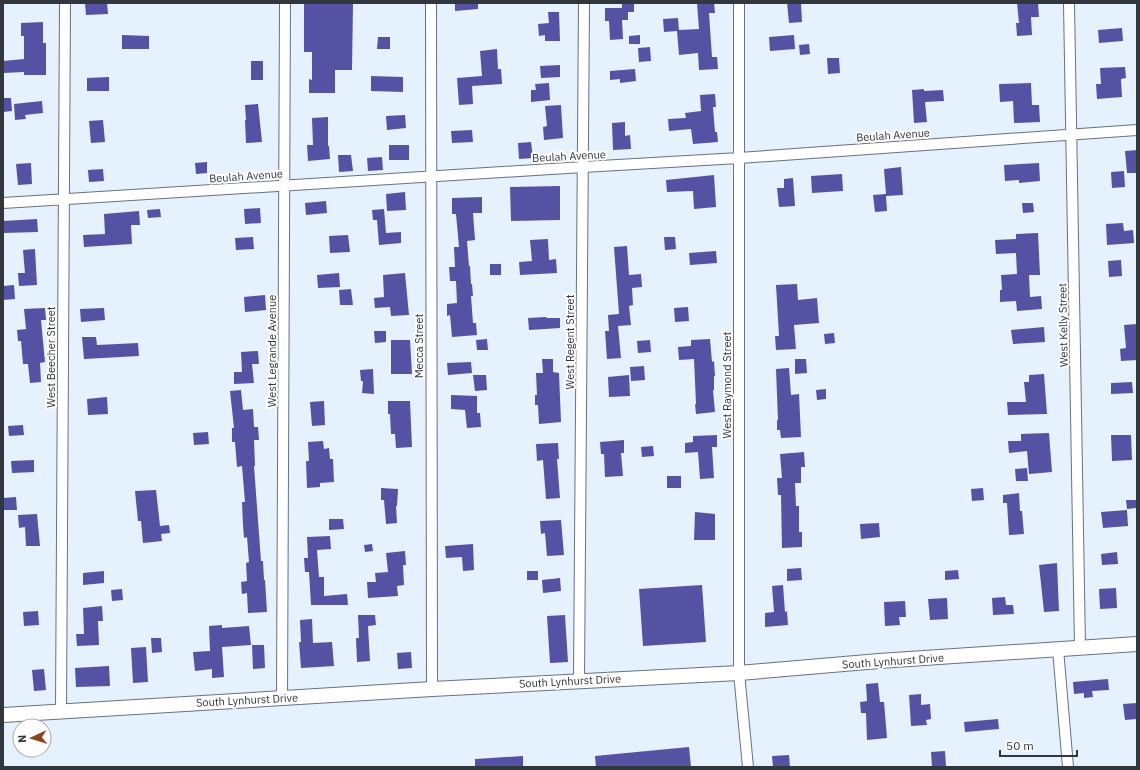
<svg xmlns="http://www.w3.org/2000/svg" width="1140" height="770" font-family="'IBM Plex Sans',sans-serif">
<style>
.building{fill:#5552a4}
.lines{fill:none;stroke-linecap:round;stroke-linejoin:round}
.minor-casing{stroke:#667280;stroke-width:12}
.secondary-casing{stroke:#667280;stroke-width:16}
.minor{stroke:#fff;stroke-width:10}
.secondary{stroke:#fff;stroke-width:14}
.labels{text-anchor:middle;stroke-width:4;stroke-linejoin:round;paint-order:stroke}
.street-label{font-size:11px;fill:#31373d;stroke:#fdfdfd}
</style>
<rect width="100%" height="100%" fill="#e6f1fe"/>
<path class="building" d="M85,3H107L108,14L86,15Z
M304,3H353L352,70H335V93H309V79L312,80V52H304Z
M455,3H478V9L455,11Z
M622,3H634V12H628V20H622L623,39L610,40L609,21H605V8H622Z
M697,3H714L715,13H709L712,57H717L718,69L699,70L698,53L679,55L677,31L664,32L663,19L678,18L679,30L699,29Z
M787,3H801L802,22L789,23Z
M1017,3H1038L1039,17H1031L1032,35L1017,36L1016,23H1019Z
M548,12H559L560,41H545V35L539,36L538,24L549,23Z
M43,22V43H46V75H24V72L3,73V61L24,59V36H21V23Z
M1122,28L1123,41L1099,43L1098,30Z
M122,35L149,36V49H122Z
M640,35V44H629V36Z
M794,35L795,49L770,51L769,37Z
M378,37H390V49H377Z
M809,44L810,54L800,55L799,45Z
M650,47L651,61L639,62L638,48Z
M497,49L498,69H501L502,84L472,86L473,104L459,105L457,78L482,76L480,51Z
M827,58H839L840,73L828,74Z
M251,61H263V80H251Z
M560,65V77L541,78L540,66Z
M1125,67L1126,78L1121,79L1122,97L1097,99L1096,84H1101L1100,68Z
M635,69L636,81L620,83V79L610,80V71Z
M371,76L403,77V92L371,91Z
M109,77V91H87V78Z
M549,83L550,100L531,102V90H536L535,84Z
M1031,83L1032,105H1039L1040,122L1014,123L1013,101L1000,102L999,84Z
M924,89V91L943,90L944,101L925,102L927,122L914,123L912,90Z
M715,94L716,107H713L715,132H717L718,142L693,144L691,129L669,131L668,119L686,118L685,113L701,111L700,95Z
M3,98H11L12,111L3,112Z
M42,101L43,113L25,115L26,119L15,120L14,104Z
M258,104L262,142L246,143L245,120H246L245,105Z
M561,105L563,138L544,140L543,127L547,126L545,106Z
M405,115L406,128L387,130L386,116Z
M328,117V146H329L330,159L308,161L307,145H313L312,118Z
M103,120L105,142L91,143L89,121Z
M625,122V136L630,135L631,149L613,150L612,123Z
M472,130L473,142L452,143L451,131Z
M531,142L533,158L519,159L518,143Z
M389,145H409V160H389Z
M1137,150V173H1127L1125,151Z
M338,155H351L353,171L339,172Z
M382,157L383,170L368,171L367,158Z
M207,162V173L196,174L195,163Z
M31,163L32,184L18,185L16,164Z
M1039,163L1040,181L1019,183V180L1005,181L1004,165Z
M901,167L903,195L886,196L887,211L875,212L873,195L886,194L884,169Z
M103,169L104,181L89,182L88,170Z
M1124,171L1125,187L1112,188L1111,172Z
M842,174L843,191L812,193L811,176Z
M714,175L716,207L694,209L693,191L667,192L666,180Z
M793,178L795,206L779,207L777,188H784V179Z
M560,186V220L511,221L510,187Z
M405,192L406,210L387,211L386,194Z
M482,197V213H473L475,240L467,241L469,266H470L471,284H472L473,296H471L473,323H476L477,335L452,337L450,315L447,316V304L457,303L456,281H450L449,267H455L454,247H459L456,214H452V198Z
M326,201L327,213L306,215L305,203Z
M1022,203H1033L1034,212L1023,213Z
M260,208L261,223L245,224L244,209Z
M160,209L161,217L148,218L147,210Z
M384,209L386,233L401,232V243L379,245L377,220H373L372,210Z
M139,211L140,225H131L132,244L84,247L83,235L105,234L104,214Z
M37,219L38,232L3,233V221Z
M1123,223L1124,231L1133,230L1134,243L1107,245L1106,224Z
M1038,233L1040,275H1029L1030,297L1041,296L1042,309L1017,311L1016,301L1000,302V290H1002L1001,275L1017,274L1016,253L996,254L995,240L1016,239V234Z
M348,235L350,252L330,253L329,236Z
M253,237L254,249L236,250L235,238Z
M664,237H675L676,249L665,250Z
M548,239L549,260L556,259L557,273L520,275L519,262L532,261L530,240Z
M627,246L629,275L641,274L642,287L632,288L633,305L629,306L631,325L618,326L621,358L607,359L605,331H609L608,315L619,314L614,247Z
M35,249L37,285L19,286L18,273H25L23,250Z
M716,251L717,263L690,265L689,253Z
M1121,260L1122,276L1109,277L1108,261Z
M490,264H501V275H490Z
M339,273L340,287L318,288L317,275Z
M405,273L409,315L391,316L390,307L375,308L374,298L384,297L383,275Z
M797,284L798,300L817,298L819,323L794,325L796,349L776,350L775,336H779L776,285Z
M14,285L15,299L3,300V286Z
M351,289L353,305H340L339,290Z
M265,295L266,310L245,312L244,297Z
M688,307L689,321L675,322L674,308Z
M45,308L46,320H41L45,362L40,363L41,382L30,383L28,364H23L21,341H18L17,330L26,329L24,309Z
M104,308L105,320L81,322L80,309Z
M546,317L547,318H560V328L529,330L528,318Z
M1137,324V360L1121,361L1120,349L1126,348L1124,325Z
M1044,327L1045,342L1013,344L1011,330Z
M374,331H386V342L375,343Z
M834,333L835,343L825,344L824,334Z
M82,337H96L97,345L138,343L139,356L84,359Z
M487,339L488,350H477L476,340Z
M710,339L712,362L714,361L715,376H714V390H713L715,412L696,414L695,404H696L694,359L679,360L678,347L691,346V340Z
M391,340H410L412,374H391Z
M650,340L651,352L638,353L637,341Z
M258,351L259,364H252L254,383L234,384V372H242L241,352Z
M542,359H553V372L559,373L561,422L539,424L538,405H535V395H537L536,373H543Z
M795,359H806L807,373L795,374Z
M471,362L472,373L448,375L447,363Z
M644,366L645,380L631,381L630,367Z
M789,368L791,395L799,394L801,437L781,438L780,430H777V420H778L776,369Z
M373,369L374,394L362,393L363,381H361L360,370Z
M1044,374L1047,414L1008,415L1007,402H1026L1024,382H1029V375Z
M473,375H486L487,390L475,391Z
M629,375L630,396L609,397L608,377Z
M1132,382L1133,393L1111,394V383Z
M826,389V399L817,400L816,390Z
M241,390L243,410L253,409L254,427H258L259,440H254L255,466H254L261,561H263L264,580H265L267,612L248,613L247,593L242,594L241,582L247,581L246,563L249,562L247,537L244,538L243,525L242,502H245L242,466L237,467L235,442H232V428H234L230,391Z
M451,395L477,396V413H480L481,427L467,428L465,410L451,409Z
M107,397L108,414L88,415L87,399Z
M324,401L325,425L312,426L310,402Z
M388,401H410L412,447L396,448L395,434H391L390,414H388Z
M23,425L24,435L9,436L8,426Z
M208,432L209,444L194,445L193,433Z
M1049,433L1052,472L1029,474L1027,451L1009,453L1008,441H1021V434Z
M717,435V447H712L714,478L700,479L698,452L685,453V443L693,442V436Z
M1111,435H1131L1132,460L1112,461Z
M624,440V453H621L623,476L605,477L604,454H601L600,442Z
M323,441L324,449L329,448L330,459H333L334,482L320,483V487L307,488L306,461H309L308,442Z
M558,443L559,459H557L560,498L546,499L543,460L537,461L536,444Z
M653,446L654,456L642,457L641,447Z
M804,452L805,467H801V483H795L796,506H799V532H802V547L782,548L781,495H778L777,478H782L780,454Z
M34,460V472L12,473L11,461Z
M1027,468L1028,481H1016L1015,469Z
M667,476H681V488H667Z
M381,488L398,489L397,506H396L397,523L386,524L384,500H381Z
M983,488L984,500L972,501L971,489Z
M156,490L160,526L169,525L170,533L161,534L162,541L143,543L141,521H138L135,491Z
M1019,493L1020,511H1022L1024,534L1009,535L1007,503H1003V495Z
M16,497L17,510H3V498Z
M1126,500H1136V508L1127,509Z
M1127,510L1128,526L1103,528L1101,512Z
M695,512L715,514V540H694Z
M37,514L40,546H26L25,527L19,528L18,515Z
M329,519H343L344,529L329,530Z
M561,520L564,555L547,556L545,533L541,534L540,521Z
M879,523L880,537L861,539L860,524Z
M330,536L331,549L317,550L319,577H324V596L347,594L348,605H311L309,572H305L304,558H308L307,537Z
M372,544L373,551L365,552L364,545Z
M473,544L474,570L463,571L462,557L446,558L445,546Z
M405,551L406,565H403L404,585L397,586L398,596L368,598L367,582H376L375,573L388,572L386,553Z
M1117,552L1118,564L1102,565L1101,554Z
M1057,563L1059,611L1044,612L1039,565Z
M801,568L802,580L787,581V569Z
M958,570L959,579L945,580V571Z
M104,571V583L83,585V573Z
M527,571H538V580H527Z
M560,578L561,591L543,593L542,580Z
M702,585L706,642L643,646L639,589Z
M783,585L785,612L787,611L788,625L765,627V613L774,612L772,586Z
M1116,588L1117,608L1100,609L1099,589Z
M122,589L123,600L112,601L111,590Z
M1005,597L1006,605H1013L1014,614L993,615L992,598Z
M947,598L948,619L930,620L928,599Z
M905,601L906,617H899L900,625L885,626L884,602Z
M102,606L103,621H98L99,645L77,646L76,634H84L83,608Z
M38,611L39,625L24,626L23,612Z
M358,615H375L376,625L368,626L370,661L357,662L356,638H359Z
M565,615L568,662L550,663L547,616Z
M312,619L313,643L332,642L334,666L301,668L299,642H301L300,620Z
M222,625V628L249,626L251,645L222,647L224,677L212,678V669L195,671L193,652L210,651L209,626Z
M151,638H161L162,652L152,653Z
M252,645H264L265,668L253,669Z
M146,647L148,682L133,683L131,648Z
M411,652L412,668L398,669L397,653Z
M109,666L110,686L76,687L75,668Z
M44,669L46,690L34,691L32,670Z
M1108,679L1109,690L1092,691L1093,697L1084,698V693L1074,694L1073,682Z
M878,683L880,702H884L887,738L867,740L866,713H861L860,702L867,701L866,684Z
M921,694V705L930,704L931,719L926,720L927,725L911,726L909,695Z
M1137,703V719L1125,720L1123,704Z
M998,719L999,729L965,732L964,722Z
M689,747L691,767H596L595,756Z
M945,751L946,767H932L931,752Z
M789,755L790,767H773L772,756Z
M523,756V767H475V759Z"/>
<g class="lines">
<g class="minor-casing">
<path id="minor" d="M431,3L432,689
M739,3V673L748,767
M1069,3L1080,647
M3,203L583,167L739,158L1137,130
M1058,649L1068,767
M579,680L584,3
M282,699L285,3
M61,711L65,3"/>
</g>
<g class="secondary-casing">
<path id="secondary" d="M3,715L432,689L739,673L879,661L1137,644"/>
</g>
<use href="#minor" class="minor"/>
<use href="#secondary" class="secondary"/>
</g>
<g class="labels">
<g class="street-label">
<text transform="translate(893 135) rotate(-4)" y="4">Beulah Avenue</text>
<text transform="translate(569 156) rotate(-3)" y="4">Beulah Avenue</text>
<text transform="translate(246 176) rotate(-4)" y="4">Beulah Avenue</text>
<text transform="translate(1063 325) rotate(-91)" y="4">West Kelly Street</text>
<text transform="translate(570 342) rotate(-90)" y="4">West Regent Street</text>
<text transform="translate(419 346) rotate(-90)" y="4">Mecca Street</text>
<text transform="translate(272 351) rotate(-90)" y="4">West Legrande Avenue</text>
<text transform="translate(51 357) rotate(-90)" y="4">West Beecher Street</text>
<text transform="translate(727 385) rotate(-90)" y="4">West Raymond Street</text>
<text transform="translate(893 661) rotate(-4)" y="4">South Lynhurst Drive</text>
<text transform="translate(570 681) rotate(-3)" y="4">South Lynhurst Drive</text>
<text transform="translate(247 700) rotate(-3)" y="4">South Lynhurst Drive</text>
</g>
</g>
<rect width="1140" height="770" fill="none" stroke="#31373d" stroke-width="8"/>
<g transform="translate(32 738) rotate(266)"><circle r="19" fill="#fdfdfd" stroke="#abaeb0"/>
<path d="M0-3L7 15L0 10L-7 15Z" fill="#8b471c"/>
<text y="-6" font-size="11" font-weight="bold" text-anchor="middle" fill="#31373d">N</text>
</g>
<path d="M1000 750v6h77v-6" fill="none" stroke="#31373d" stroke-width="2"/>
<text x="1006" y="750" font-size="12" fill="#31373d" stroke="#fdfdfd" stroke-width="3" paint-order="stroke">50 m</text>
</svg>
